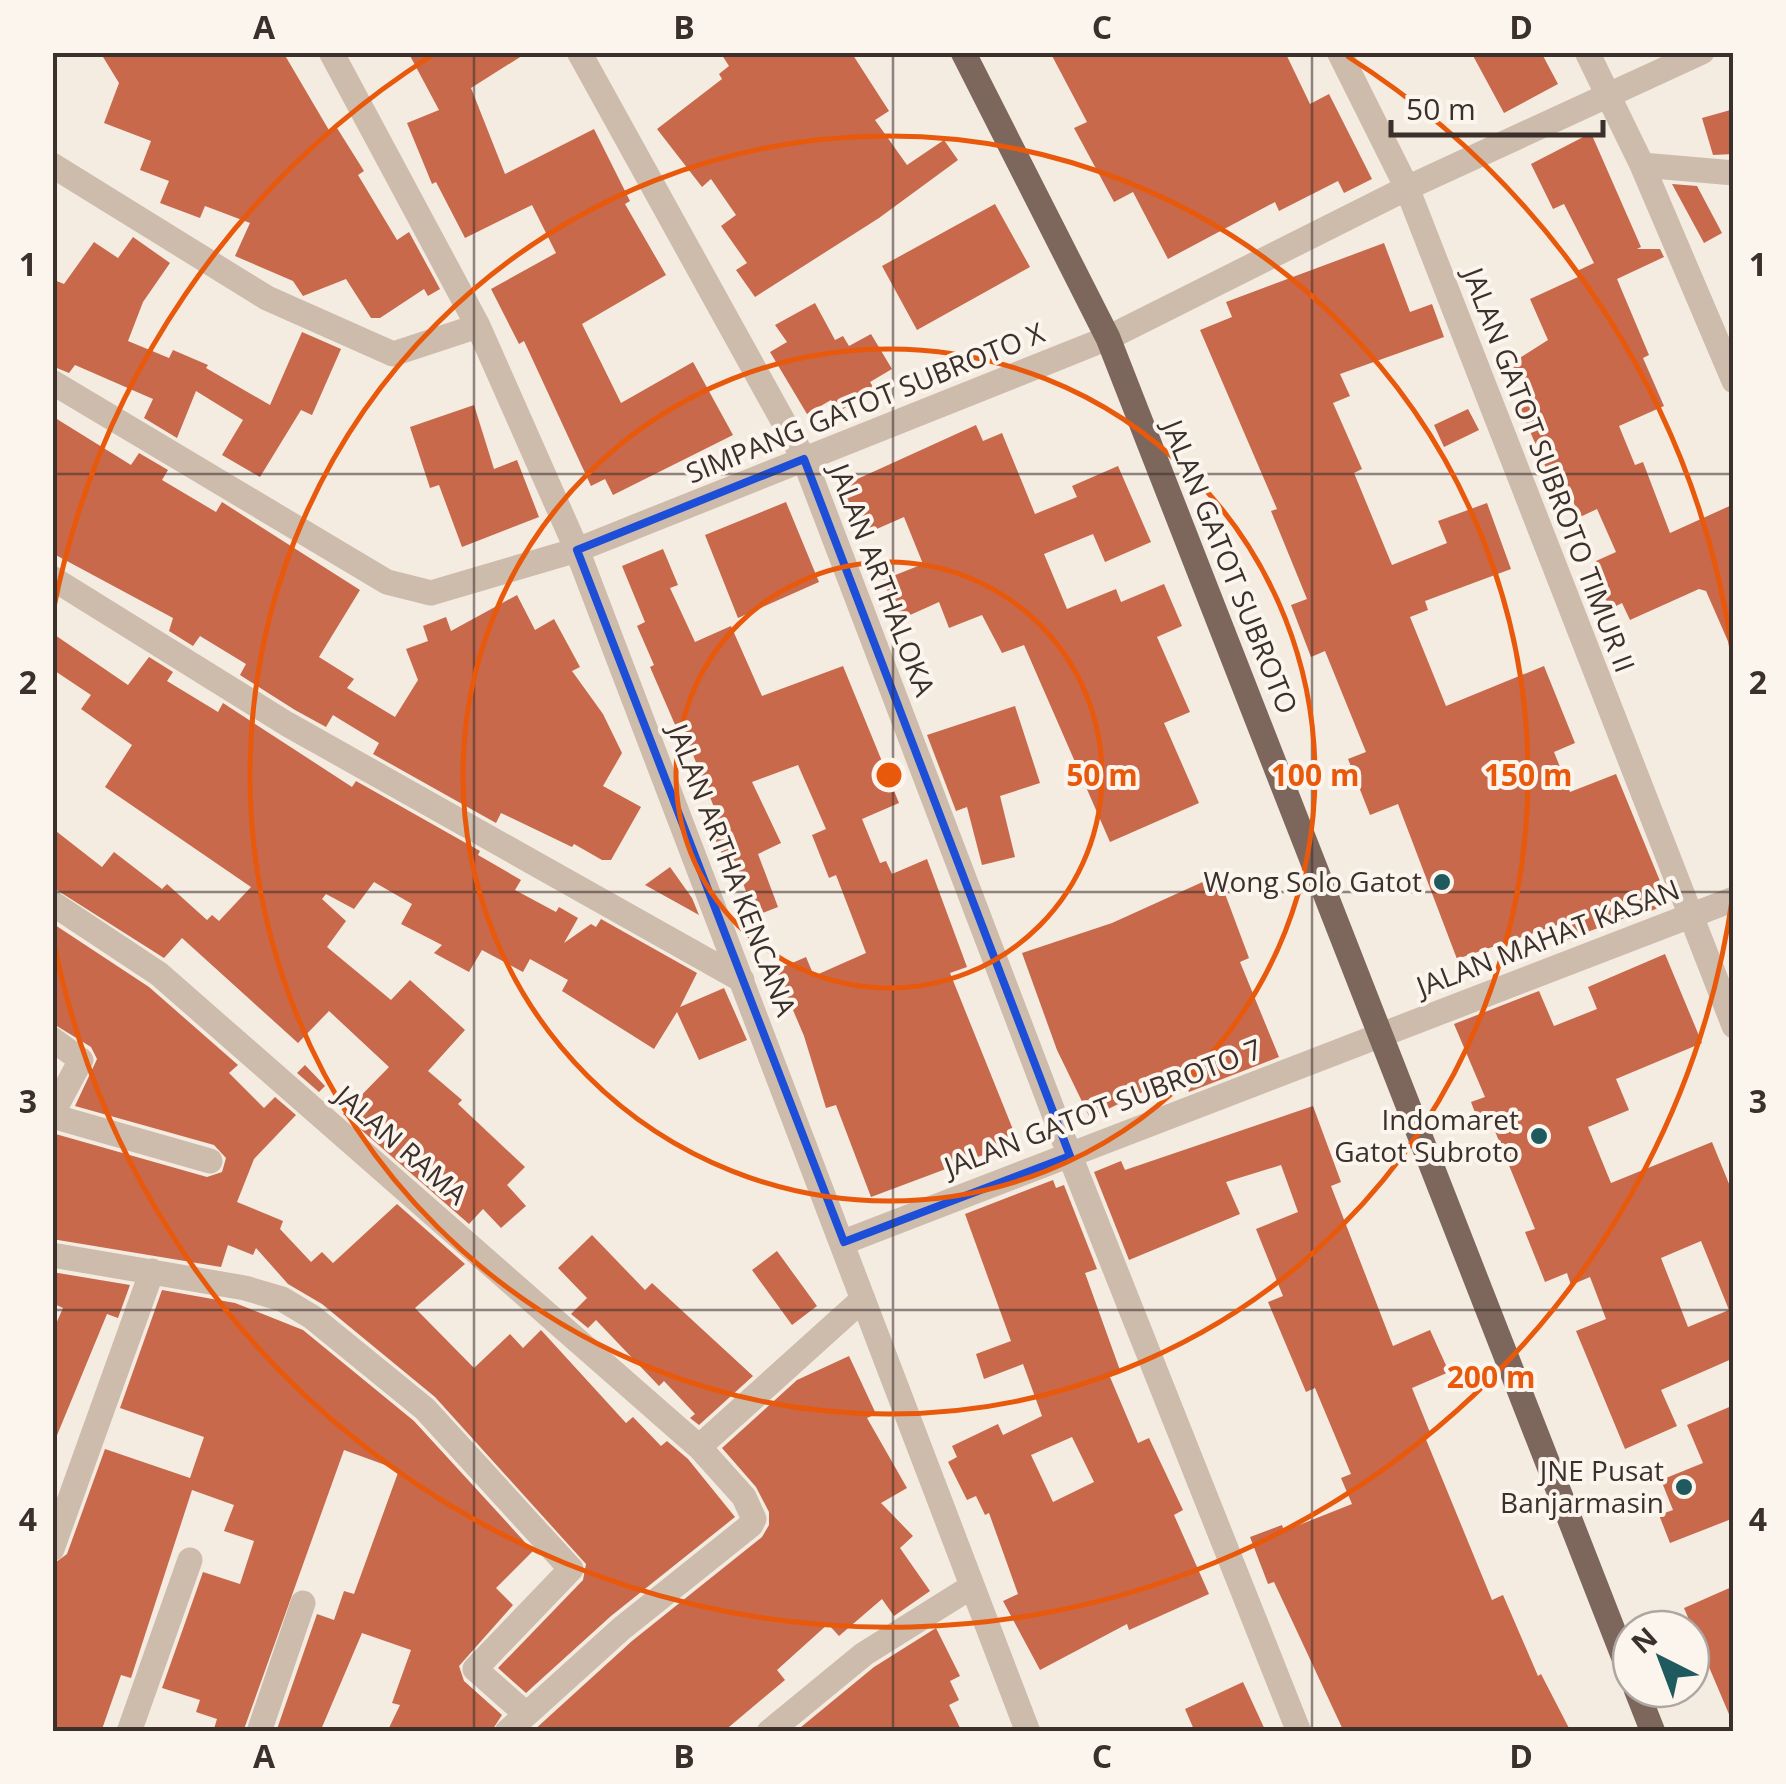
<svg xmlns="http://www.w3.org/2000/svg" width="1786" height="1784" font-family="'Open Sans',sans-serif">
<style>
.building{fill:#c8694b;fill-rule:evenodd}
.lines{fill:none;stroke-linecap:round;stroke-linejoin:round}
.minor{stroke:#cdbbac;stroke-width:25}
.primary{stroke:#7d675c;stroke-width:25}
.marked{fill:none;stroke:#1d4ed8;stroke-width:8;stroke-linejoin:round}
.grid{fill:none;stroke:#3b302b;stroke-width:2.5;stroke-opacity:0.55}
.ring{fill:none;stroke:#e8590c;stroke-width:5}
.poi-dot{fill:#1f5a5e;stroke:#fbf5ee;stroke-width:4}
.labels{text-anchor:middle;stroke-width:8;stroke-linejoin:round;paint-order:stroke}
.street-label{font-size:28px;fill:#3b302b;stroke:#fbf5ee}
.poi-label{font-size:28px;fill:#3b302b;stroke:#fbf5ee;text-anchor:end}
.centre{fill:#e8590c;stroke:#fbf5ee;stroke-width:5}
.ring-label{font-size:30px;text-anchor:middle;font-weight:bold;fill:#e8590c;stroke:#fbf5ee;stroke-width:8;stroke-linejoin:round;paint-order:stroke}
.neatline{fill:none;stroke:#3b302b;stroke-width:4}
.grid-label{font-size:32px;text-anchor:middle;font-weight:bold;fill:#3b302b}
</style>
<rect width="100%" height="100%" fill="#f4ebe1"/>
<path class="building" d="M100,52H283L330,132L337,128L364,171L358,175L397,240L409,232L440,289L428,296L424,289L380,318H371L346,279L303,296L293,281L235,256L250,223L205,206L200,218L160,203L169,181L140,170L151,141L104,123L119,83Z
M408,52H528L471,88L505,174L594,129L630,201L625,204L666,275L582,324L621,403L693,362L733,435L613,495L605,479L591,486L524,341L519,344L491,289L556,253L532,205L465,238L436,182L432,184L407,123L439,110Z
M720,52H851L889,111L875,120L907,165L944,140L958,160L879,218L755,297L736,270L747,263L721,226L736,215L711,179L702,187L657,129L722,79L719,74L729,66Z
M1050,52H1285L1310,104L1329,94L1372,179L1344,193L1338,181L1279,211L1275,202L1168,259L1133,192L1114,202L1074,128L1087,122Z
M1471,52H1541L1558,84L1504,113Z
M1734,109V154L1713,155L1702,118Z
M1591,133L1641,247L1637,249H1660L1664,257L1617,279L1649,355L1643,358L1664,406L1619,426L1635,465L1643,462L1670,533L1734,504V655L1706,591L1699,589L1630,620L1622,603L1610,609L1598,582L1604,580L1596,561L1616,552L1597,509L1580,517L1560,471L1549,475L1518,404L1531,398L1510,364L1548,340L1530,299L1578,277L1575,272L1594,263L1564,204L1553,209L1531,164Z
M1672,184L1697,186L1722,233L1704,243Z
M995,204L1030,267L917,330L882,266Z
M133,237L170,263L143,302L128,341L169,358L173,350L208,365L206,368L270,405L302,332L341,349L312,415L301,410L260,477L222,455L243,420L196,391L177,438L144,418L153,399L75,365L69,373L52,366V279L64,284L94,242L118,258Z
M1384,243L1410,312L1432,304L1444,337L1340,374L1350,396L1333,403L1362,469L1354,473L1392,565L1447,543L1438,521L1487,503L1511,569L1425,601L1428,610L1410,617L1446,706L1544,666L1575,743L1554,752L1570,792L1616,774L1669,903L1631,920L1630,916L1566,940L1560,924L1457,959L1398,804L1370,815L1348,759L1366,752L1325,651L1311,657L1291,605L1307,599L1271,511L1277,509L1200,330L1232,317L1226,302Z
M815,303L835,340L843,336L849,346L871,334L892,369L870,382L875,390L838,412L831,400L807,414L770,352L787,342L775,325Z
M474,405L494,469L517,460L539,517L462,547L439,485L430,488L410,427Z
M1468,409L1479,430L1444,447L1434,425Z
M52,416L131,465L139,453L168,470L162,480L216,512L222,502L360,590L319,657L354,679L347,688L395,717L418,680L406,649L428,641L423,626L446,617L451,631L517,595L535,630L554,619L580,667L572,671L603,714L622,753L603,786L641,807L611,860H602L574,844L572,847L501,813L496,823L373,754L379,743L341,720L333,715L326,727L295,710L240,675L246,664L200,636L193,646L169,631L173,618L52,553Z
M976,425L983,441L1002,433L1035,514L1077,497L1072,486L1118,466L1151,542L1105,562L1093,534L1044,554L1067,609L1116,589L1121,602L1164,584L1182,626L1157,637L1190,712L1164,723L1199,803L1110,842L1024,645L1002,653L982,615L949,628L939,602L899,620L883,580L923,564L904,517L863,535L842,486Z
M786,502L819,582L738,618L705,535Z
M663,549L678,585L670,588L695,642L731,626L762,696L843,666L899,803L862,819L880,863L886,861L892,874L927,859L967,967L950,973L1018,1142L871,1197L836,1105L826,1108L804,1036L776,970L806,957L814,976L866,953L836,875L829,878L812,835L826,829L798,765L752,782L781,843L758,854L778,907L755,916L736,864L728,867L705,817L716,812L681,725L676,727L650,667L654,665L637,626L645,622L622,566Z
M52,633L128,685L149,657L173,672L167,681L218,712L223,703L352,787L356,781L480,851L478,855L521,880L515,890L556,912L559,907L578,918L564,943L591,924L596,927L601,919L697,973L680,1007L724,988L747,1040L699,1060L677,1012L654,1049L562,991L568,980L530,959L523,972L482,950L469,972L434,953L442,945L401,924L412,904L374,882L354,909L326,894L322,899L346,921L327,947L391,1000L410,980L465,1030L428,1071L462,1100L458,1104L525,1167L507,1185L526,1206L501,1228L483,1209L469,1224L343,1114L389,1067L329,1011L298,1043L182,938L164,958L52,887V828L102,867L114,852L162,889L167,884L207,920L212,915L219,921L251,887L105,787L132,745L81,709L91,695L52,669Z
M1015,706L1040,783L1000,796L1015,857L982,865L967,807L956,811L927,735Z
M670,867L692,898L699,915L645,885Z
M1218,875L1249,958L1240,962L1279,1057L1189,1092L1181,1073L1090,1118L1057,1050L1022,953L1112,923Z
M52,923L149,987L238,1065L229,1073L264,1108L275,1097L296,1115L254,1159L237,1202L283,1221L280,1229L311,1262L322,1252L333,1263L397,1204L465,1264L415,1308L474,1368L510,1334L523,1348L541,1330L626,1423L633,1417L661,1446L667,1441L688,1459L735,1517L611,1616L526,1693L498,1668L583,1580L586,1564L435,1397L322,1304L288,1284L256,1248L253,1255L228,1245L221,1267L52,1239V1133L207,1177L222,1172L226,1158L214,1145L75,1106L97,1059L91,1047L52,1023Z
M1665,954L1702,1043L1616,1079L1629,1110L1588,1127L1611,1183L1712,1142L1734,1196V1358L1661,1390L1677,1426L1625,1449L1576,1331L1606,1319L1590,1277L1571,1285L1567,1273L1545,1282L1525,1232L1535,1229L1490,1119L1479,1123L1471,1102L1485,1097L1454,1024L1539,991L1554,1026L1597,1009L1588,987ZM1701,1241L1729,1310L1688,1327L1661,1258Z
M305,1065L325,1086L319,1092L297,1073Z
M1313,1106L1341,1182L1331,1186L1393,1346L1430,1330L1449,1372L1412,1388L1431,1435L1425,1437L1492,1600L1503,1595L1538,1676L1541,1674L1571,1732H1344L1274,1582L1268,1584L1250,1537L1282,1525L1284,1531L1352,1504L1341,1478L1351,1474L1315,1388L1306,1392L1268,1302L1283,1296L1256,1229L1298,1212L1281,1165L1226,1182L1240,1214L1129,1260L1094,1172L1121,1161L1125,1170Z
M1053,1180L1056,1188L1064,1185L1097,1269L1085,1273L1121,1373L1110,1377L1138,1443L1149,1438L1183,1510L1174,1515L1209,1594L1129,1630L1127,1624L1040,1670L1003,1601L1018,1594L989,1513L985,1515L976,1496L967,1500L948,1462L957,1457L952,1446L998,1424L1003,1435L1042,1416L1023,1364L984,1379L976,1354L1011,1341L965,1214ZM1072,1437L1094,1482L1053,1502L1031,1455Z
M592,1235L645,1290L652,1283L753,1376L699,1425L690,1418L695,1414L664,1381L659,1386L596,1320L588,1328L571,1314L587,1298L558,1268Z
M777,1251L817,1306L792,1325L752,1270Z
M52,1272L130,1285L118,1318L107,1314L53,1445L52,1333L63,1308L52,1303Z
M162,1290L235,1303L303,1330L414,1421L533,1551L496,1588L513,1605L459,1666L464,1681L502,1715L491,1732H387L400,1705L392,1703L411,1650L362,1633L320,1732H276L317,1614L334,1620L344,1591L354,1594L399,1470L344,1450L243,1732H213L217,1719L196,1712L200,1700L162,1688L203,1572L240,1584L254,1541L224,1531L234,1505L192,1490L131,1678L121,1675L101,1732H52V1565L67,1554L105,1449L190,1478L204,1437L120,1408Z
M849,1356L876,1414L867,1418L907,1488L881,1503L913,1536L900,1548L930,1591L894,1616L882,1599L839,1636L828,1624L777,1670L785,1680L723,1732H532L632,1641L762,1537L769,1525V1512L756,1487L722,1448L797,1380Z
M1734,1405V1518L1670,1543L1659,1515L1673,1510L1661,1480L1703,1463L1687,1425Z
M1734,1586V1726L1684,1608Z
M936,1628L960,1676L950,1681L959,1700L949,1705L962,1732H795L874,1667Z
M1243,1682L1266,1732H1195L1185,1709Z"/>
<g class="lines">
<path class="minor" d="M331,52L478,326L577,550L1028,1732
M579,52L804,459L1070,1156L1299,1732
M1339,52L1407,188L1734,1026
M1587,52L1642,165L1734,381
M52,165L267,298L393,354L478,326
M1642,165L1734,173
M52,382L387,582L431,593L577,550L1108,338L1407,188L1702,52
M52,578L287,724L742,980
M52,903L159,974L699,1447
M52,1039L81,1060L52,1114
M52,1116L210,1161
M844,1242L1734,899
M52,1255L245,1288L282,1299L312,1317L425,1409L571,1569L475,1669L526,1714
M52,1549L152,1271
M129,1732L190,1560
M259,1732L303,1603
M507,1732L621,1629L751,1525L754,1519L744,1497L699,1447L863,1299
M769,1732L864,1654L971,1587"/>
<path class="primary" d="M963,52L1108,338L1631,1676
M1636,1689L1653,1732"/>
</g>
<path class="marked" d="M804,459L1070,1156L844,1242L577,550Z"/>
<path class="grid" d="M474,52V1732M893,52V1732M1312,52V1732M52,474H1734M52,892H1734M52,1310H1734"/>
<g class="ring">
<circle cx="889" cy="775" r="213"/>
<circle cx="889" cy="775" r="426"/>
<circle cx="889" cy="775" r="639"/>
<path d="M1733 894A852 852 0 0 1 53 938M53 612A852 852 0 0 1 431 56M1347 56A852 852 0 0 1 1733 656"/>
</g>
<g class="poi-dot">
<circle cx="1442" cy="882" r="10"/>
<circle cx="1539" cy="1136" r="10"/>
<circle cx="1684" cy="1487" r="10"/>
</g>
<g class="labels">
<g class="street-label">
<text transform="translate(865 403) rotate(-22)" y="10">SIMPANG GATOT SUBROTO X</text>
<text transform="translate(1549 470) rotate(69)" y="10">JALAN GATOT SUBROTO TIMUR II</text>
<text transform="translate(1230 567) rotate(68)" y="10">JALAN GATOT SUBROTO</text>
<text transform="translate(882 580) rotate(69)" y="10">JALAN ARTHALOKA</text>
<text transform="translate(732 870) rotate(69)" y="10">JALAN ARTHA KENCANA</text>
<text transform="translate(1548 938) rotate(-21)" y="10">JALAN MAHAT KASAN</text>
<text transform="translate(1103 1108) rotate(-21)" y="10">JALAN GATOT SUBROTO 7</text>
<text transform="translate(401 1145) rotate(41)" y="10">JALAN RAMA</text>
</g>
<g class="poi-label">
<text x="1422" y="892">Wong Solo Gatot</text>
<text x="1519" y="1130">Indomaret<tspan x="1519" dy="32">Gatot Subroto</tspan></text>
<text x="1664" y="1481">JNE Pusat<tspan x="1664" dy="32">Banjarmasin</tspan></text>
</g>
</g>
<circle cx="889" cy="775" r="15" class="centre"/>
<g class="ring-label">
<text x="1102" y="786">50 m</text>
<text x="1315" y="786">100 m</text>
<text x="1528" y="786">150 m</text>
<text x="1491" y="1388">200 m</text>
</g>
<rect width="1786" height="1784" fill="none" stroke="#fbf5ee" stroke-width="110"/>
<g transform="translate(1661 1659) rotate(318)"><circle r="48" fill="#fbf5ee" stroke="#aea6a0" stroke-width="2.5"/>
<path d="M0-8L18 38L0 25L-18 38Z" fill="#1f5a5e"/>
<text y="-15" font-size="28" font-weight="bold" text-anchor="middle" fill="#3b302b">N</text>
</g>
<path d="M1391 120v15h212v-15" fill="none" stroke="#3b302b" stroke-width="5"/>
<text x="1406" y="120" font-size="30" fill="#3b302b" stroke="#fbf5ee" stroke-width="8" paint-order="stroke">50 m</text>
<rect x="55" y="55" width="1676" height="1674" class="neatline"/>
<g class="grid-label">
<text x="264" y="39">A</text>
<text x="684" y="39">B</text>
<text x="1102" y="39">C</text>
<text x="1521" y="39">D</text>
<text x="28" y="276">1</text>
<text x="1758" y="276">1</text>
<text x="28" y="694">2</text>
<text x="1758" y="694">2</text>
<text x="28" y="1113">3</text>
<text x="1758" y="1113">3</text>
<text x="28" y="1531">4</text>
<text x="1758" y="1531">4</text>
<text x="264" y="1768">A</text>
<text x="684" y="1768">B</text>
<text x="1102" y="1768">C</text>
<text x="1521" y="1768">D</text>
</g>
</svg>
